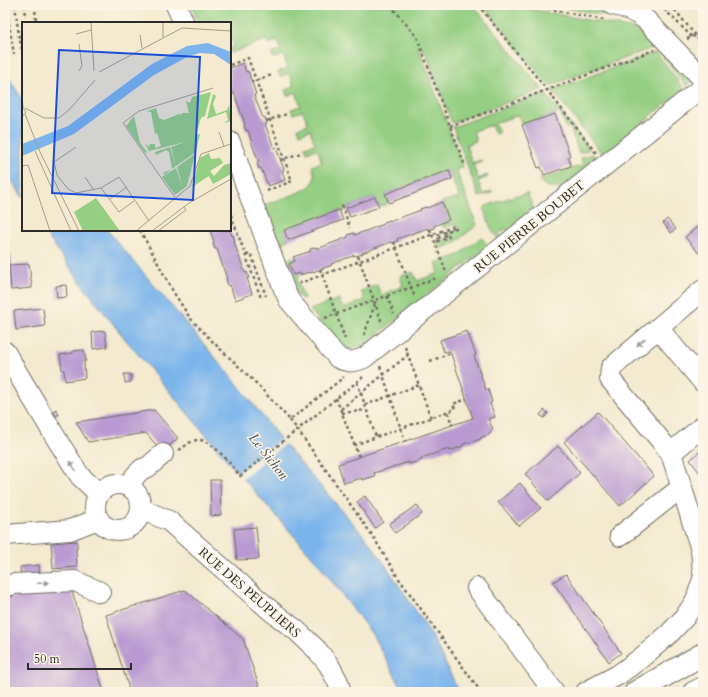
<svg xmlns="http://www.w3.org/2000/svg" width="708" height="697" font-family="Cardo,serif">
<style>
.green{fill:#95cf83;stroke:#607d57}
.water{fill:#7cb5ec;stroke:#54708c}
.pier{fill:#f3eacf}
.building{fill:#b99bd2}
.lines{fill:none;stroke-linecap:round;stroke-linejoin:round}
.minor-casing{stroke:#716e64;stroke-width:22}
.major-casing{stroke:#716e64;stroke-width:24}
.path{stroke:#716e64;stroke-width:2.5;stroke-dasharray:3 3;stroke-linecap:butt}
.minor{stroke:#fff;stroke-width:20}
.major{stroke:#fff;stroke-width:22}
.oneway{fill:#a0a0a0}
.labels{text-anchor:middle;stroke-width:3;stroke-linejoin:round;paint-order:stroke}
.street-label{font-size:13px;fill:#2b2b2b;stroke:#fcf5e5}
.water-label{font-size:14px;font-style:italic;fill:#435465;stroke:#fcf5e5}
.inset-road{fill:none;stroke:#a39e8d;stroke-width:1}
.view{fill:#1d4ed8;fill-opacity:0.15;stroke:#1d4ed8;stroke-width:2}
.inset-edge{fill:none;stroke:#2b2b2b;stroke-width:2}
</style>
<rect width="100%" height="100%" fill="#fcf5e5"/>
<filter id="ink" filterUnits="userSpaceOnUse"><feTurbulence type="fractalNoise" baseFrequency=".025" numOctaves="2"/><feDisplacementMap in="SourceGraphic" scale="8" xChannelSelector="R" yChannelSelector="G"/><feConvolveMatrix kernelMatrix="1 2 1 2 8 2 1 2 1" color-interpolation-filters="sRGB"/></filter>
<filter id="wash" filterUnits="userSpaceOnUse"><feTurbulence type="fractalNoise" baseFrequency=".012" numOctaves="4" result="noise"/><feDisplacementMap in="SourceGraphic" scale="16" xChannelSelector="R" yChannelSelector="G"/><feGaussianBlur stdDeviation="0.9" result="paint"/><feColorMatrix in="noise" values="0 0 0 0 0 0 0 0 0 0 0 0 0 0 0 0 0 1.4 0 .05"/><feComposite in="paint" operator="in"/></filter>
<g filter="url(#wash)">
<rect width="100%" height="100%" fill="#f3eacf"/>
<path class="green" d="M192,5H473L542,89L452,123L425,50L420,51L463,167L456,170L477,225L453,244L440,249L437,242L451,237L450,232L458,229L456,224L444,228L442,223L449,220L442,202L459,197L448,170L385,194L389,203L379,207L375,197L346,208L347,210L340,212L339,210L285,230L288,240L279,245L264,205C275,201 306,192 312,184C316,178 314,172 312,166L322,162L317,149L307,152L305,147L315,144L310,130L300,134L298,128L308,124L303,111L293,114L291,109L301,106L296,92L287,96L285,90L294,86L289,73L280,77L278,72L288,68L283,55L273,58L271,54L281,50L278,41L268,44L266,40L230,53V48L234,46L230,35V23H198Z
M483,5H510L639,30L652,48L549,86Z
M552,5H577L622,14L634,19L640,24L661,45L655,47L635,21Z
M664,49L694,80L687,87L659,51Z
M656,52L684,89L603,155L552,90Z
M545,93L590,149L579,153L570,127L566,128L560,112L522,125L518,115L495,123L499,133L495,134L491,125L473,131L476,141L466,145L472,163L482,160V162L473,165L478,179L487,175L488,177L478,181L483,194L492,191L493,192L492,193L479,197L453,127Z
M593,154L597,159L561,188C553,188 544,188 540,180L583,165L581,158Z
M527,193L534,210L507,231L505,229L502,231L504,234L501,231L499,233L501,236L498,239L491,228L484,210L486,206L517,195L518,196Z
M481,237L488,246L364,345C356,349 349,350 341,346L310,310L339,299L343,309L365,300L361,291L377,285L381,295L403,286L400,276L413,272L417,281L439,273L436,263L459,255Z
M293,257L295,261L289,264L293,275L299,273L300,275L297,280L304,298L302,299L297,293L285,261Z"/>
<path class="water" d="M5,71L23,101V198L5,170Z
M43,230H107L235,381L285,445L369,542L386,566L427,628L438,648L459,692H404L372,634L318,563L232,466L126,340L87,291Z"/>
<path class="pier" d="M282,438L286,443L241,479L240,477V471Z"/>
<g id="blocks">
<path class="building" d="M243,63L246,72L248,71L256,94L254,95L263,118L265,117L267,124H265L274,148L276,147L284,170L282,171L285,180L268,186L261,168L259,169L257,163L259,162L253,147L248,130L246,131L244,125L245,124L234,93H232L230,86H231L230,83V68Z
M555,114L570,156L568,157L571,166L544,175L541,167L538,168L522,125Z
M449,170L452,179L389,203L385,194Z
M375,197L379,207L350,217L346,208Z
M442,202L449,220L434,226V228L428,230V228L397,239L398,241L392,243L391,242L362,253V254L356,256L355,255L331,264L332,265L310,273L309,272L300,275L299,273L293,275L289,264L295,261L293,257L311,251L310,249L317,247V249L348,237V235L354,233L355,235L384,224V222L390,220L391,221L421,210L420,209L426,207L427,208Z
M339,210L343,220L288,240L284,230Z
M667,219L676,229L671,233L663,223Z
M702,223L703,224V258L685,237Z
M210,230H230L232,236L233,235L235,242H234L245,273L247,272L249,278H247L252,294L235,300L230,285L228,286L226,279H227L217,249H215L213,243L214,242Z
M8,237L9,265L29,264L32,288L11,290L9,265L5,266V238Z
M66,285L67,297L57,298L56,286Z
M43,308L45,326L16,330L14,311Z
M105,331L107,347L93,349L92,332Z
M467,331L476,355L474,356L486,390L488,389L492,402L490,403L495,417L488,419L493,429L490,434L480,438L481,439L463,444V446L450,451L449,449L421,458L422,460L409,464V462L374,473L375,476L362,480V478L344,483L338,464L473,418L450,351L444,352L440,340Z
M84,350L86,361H84L85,378L65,381L64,370H62L60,355L73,353V351Z
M124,374H131V382L125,383Z
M56,409L59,414L56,416L53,411Z
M154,410L178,438L162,452L146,433L88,442L76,422Z
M544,410L548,413L544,418L540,415Z
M598,412L654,476L620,506L564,442Z
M558,446L580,473L548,501L525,474Z
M703,449V477L690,460Z
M210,480H220L221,515L211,516Z
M520,483L541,508L519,526L498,502Z
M365,496L383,522L375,528L357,502Z
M417,505L422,514L395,533L389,524Z
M256,527L259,559L237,560L234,529Z
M77,541V549H76L77,567L53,569L51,543Z
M39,565L40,578L21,579L20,567Z
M566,574L621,653L609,662L553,582Z
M70,585L104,692H5V598L13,596L12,591Z
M185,590L243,639L261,692H130L106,615Z"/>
</g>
</g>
<g filter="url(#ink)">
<use href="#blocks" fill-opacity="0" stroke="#716e64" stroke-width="1"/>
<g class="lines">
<g class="minor-casing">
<path id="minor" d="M176,5L184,23
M613,5C626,7 636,12 646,20L703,79
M230,142L284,289L289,300L338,358C349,363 353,362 364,358L703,87
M703,290L611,368L610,379L671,453L703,426
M658,328L703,382
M5,352L56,438L80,476L99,494
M671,453L701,550L703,572
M95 507a23 23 0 1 1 46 0a23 23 0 1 1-46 0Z
M129,487L135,476L142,469L148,467L163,454
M141,511L148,512L169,521L270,610L297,631L317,650L329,665L338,682L341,692
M5,535L70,530L98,519
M620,536L682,487
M5,587L13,584L75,581L100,592
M477,588L554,692
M586,692L618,675L641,658L669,634L685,617L696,600L703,579
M693,692L703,687"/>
</g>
<g class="major-casing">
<path id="major" d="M636,692L703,654"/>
</g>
<path class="path" d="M7,5L9,25L14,54
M15,5L19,37L23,53
M24,5L25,17
M35,5L36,23
M390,5L417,37L465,166
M478,5L547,90L596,153
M530,5L604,20
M660,5L692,37
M671,5L703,45
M701,5L703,7
M687,39L703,33
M230,65L248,58L292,181L264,192
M251,82L272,75
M266,121L287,114
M450,126L654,50
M280,160L301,153
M342,205L350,228
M231,215L261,298
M430,229L446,272
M140,230L174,293L190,318L214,343L254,381L290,420L344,377
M394,242L415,298
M246,255L251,254L266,296
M358,256L382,323
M320,269L345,339
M301,284L300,283L455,226L456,228L437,235L438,238L448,234L449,237L435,242
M387,296L394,314
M325,318L437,278
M364,335L375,304
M405,347L431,418
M430,361L451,353
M380,366L405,441
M357,382L376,437
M336,398L359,457
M365,405L419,385
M341,409L408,355
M448,412L452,425
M342,413L366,410
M290,420L297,429L372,535L397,576L481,692
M354,445L455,409L453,404L467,399
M179,450C185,447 190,440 198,440C212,439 232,466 240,476L363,377"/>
<use href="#minor" class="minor"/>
<use href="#major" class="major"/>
</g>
<defs><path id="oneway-solid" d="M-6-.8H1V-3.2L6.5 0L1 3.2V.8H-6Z"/></defs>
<g class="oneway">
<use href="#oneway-solid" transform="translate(641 342) rotate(140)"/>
<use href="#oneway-solid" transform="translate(73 466) rotate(-122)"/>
<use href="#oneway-solid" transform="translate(43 583) rotate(-4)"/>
</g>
</g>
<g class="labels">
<g class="street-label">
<text transform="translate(529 226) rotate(-39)" y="5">RUE PIERRE BOUBET</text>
<text transform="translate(250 592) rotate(41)" y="5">RUE DES PEUPLIERS</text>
</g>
<g class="water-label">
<text transform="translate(269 456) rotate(52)" y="5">Le Sichon</text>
</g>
</g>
<g transform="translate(22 22)">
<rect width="209" height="209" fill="#f3eacf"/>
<path d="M189,70L183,94L179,96L174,113L178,112L174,130L154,144L149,125L163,120L127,129L123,121L127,125L128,122H133V126L139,124L135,111L133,112L129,90L125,89L134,86L137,96L142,98L157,92L159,93L160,91H167L164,79L168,81L170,75ZM191,72L194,74L191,82L194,92L205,88L207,83L209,99L202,101L206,98L204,90L185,97ZM112,94L118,121L125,130L123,131L104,104ZM148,125L154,144L142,153L141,151L150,147L147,130L144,128L134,133L133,130ZM187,131L189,137L198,136L201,141L188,149L192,154L202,143L209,141V152L191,162L187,154L170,165L178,136ZM173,132L165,164L161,167L155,145ZM154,146L161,167L153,173L140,155ZM74,176L98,209H61L52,190Z" fill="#95cf83"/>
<path d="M186,21L209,30V43L192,32L178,31L167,34L132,53L52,112L0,134V122L46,104L130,42L165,24Z" fill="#7cb5ec"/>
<path class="inset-road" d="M69,0L72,49M141,0V15M54,12L69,8M118,13L120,26M57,22L60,44L57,49M77,50L160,6L209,9M0,72L1,85M0,84L4,90L0,95M3,86L22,96H37L47,88L73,58M3,92L18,130L57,209M197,110L202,124M54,125L32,140L35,153L46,167L54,171L79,166M13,129L49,209M0,144L6,143L28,209M63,155L72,168M88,177L105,165M154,177L101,101L117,89L191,66M112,179L97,190L79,166L97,155L127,199M114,209L168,164L179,132L209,122M130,209L167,181L209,157M136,209L164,188L162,185"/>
<path class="view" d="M37,28L178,35L171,178L30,171Z"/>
<rect width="209" height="209" class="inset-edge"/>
</g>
<rect width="708" height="697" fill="none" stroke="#fcf5e5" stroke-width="20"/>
<path d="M28 663v6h103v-6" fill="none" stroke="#2b2b2b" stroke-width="2"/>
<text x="34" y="663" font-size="12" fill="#2b2b2b" stroke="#fcf5e5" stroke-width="3" paint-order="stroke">50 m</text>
</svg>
